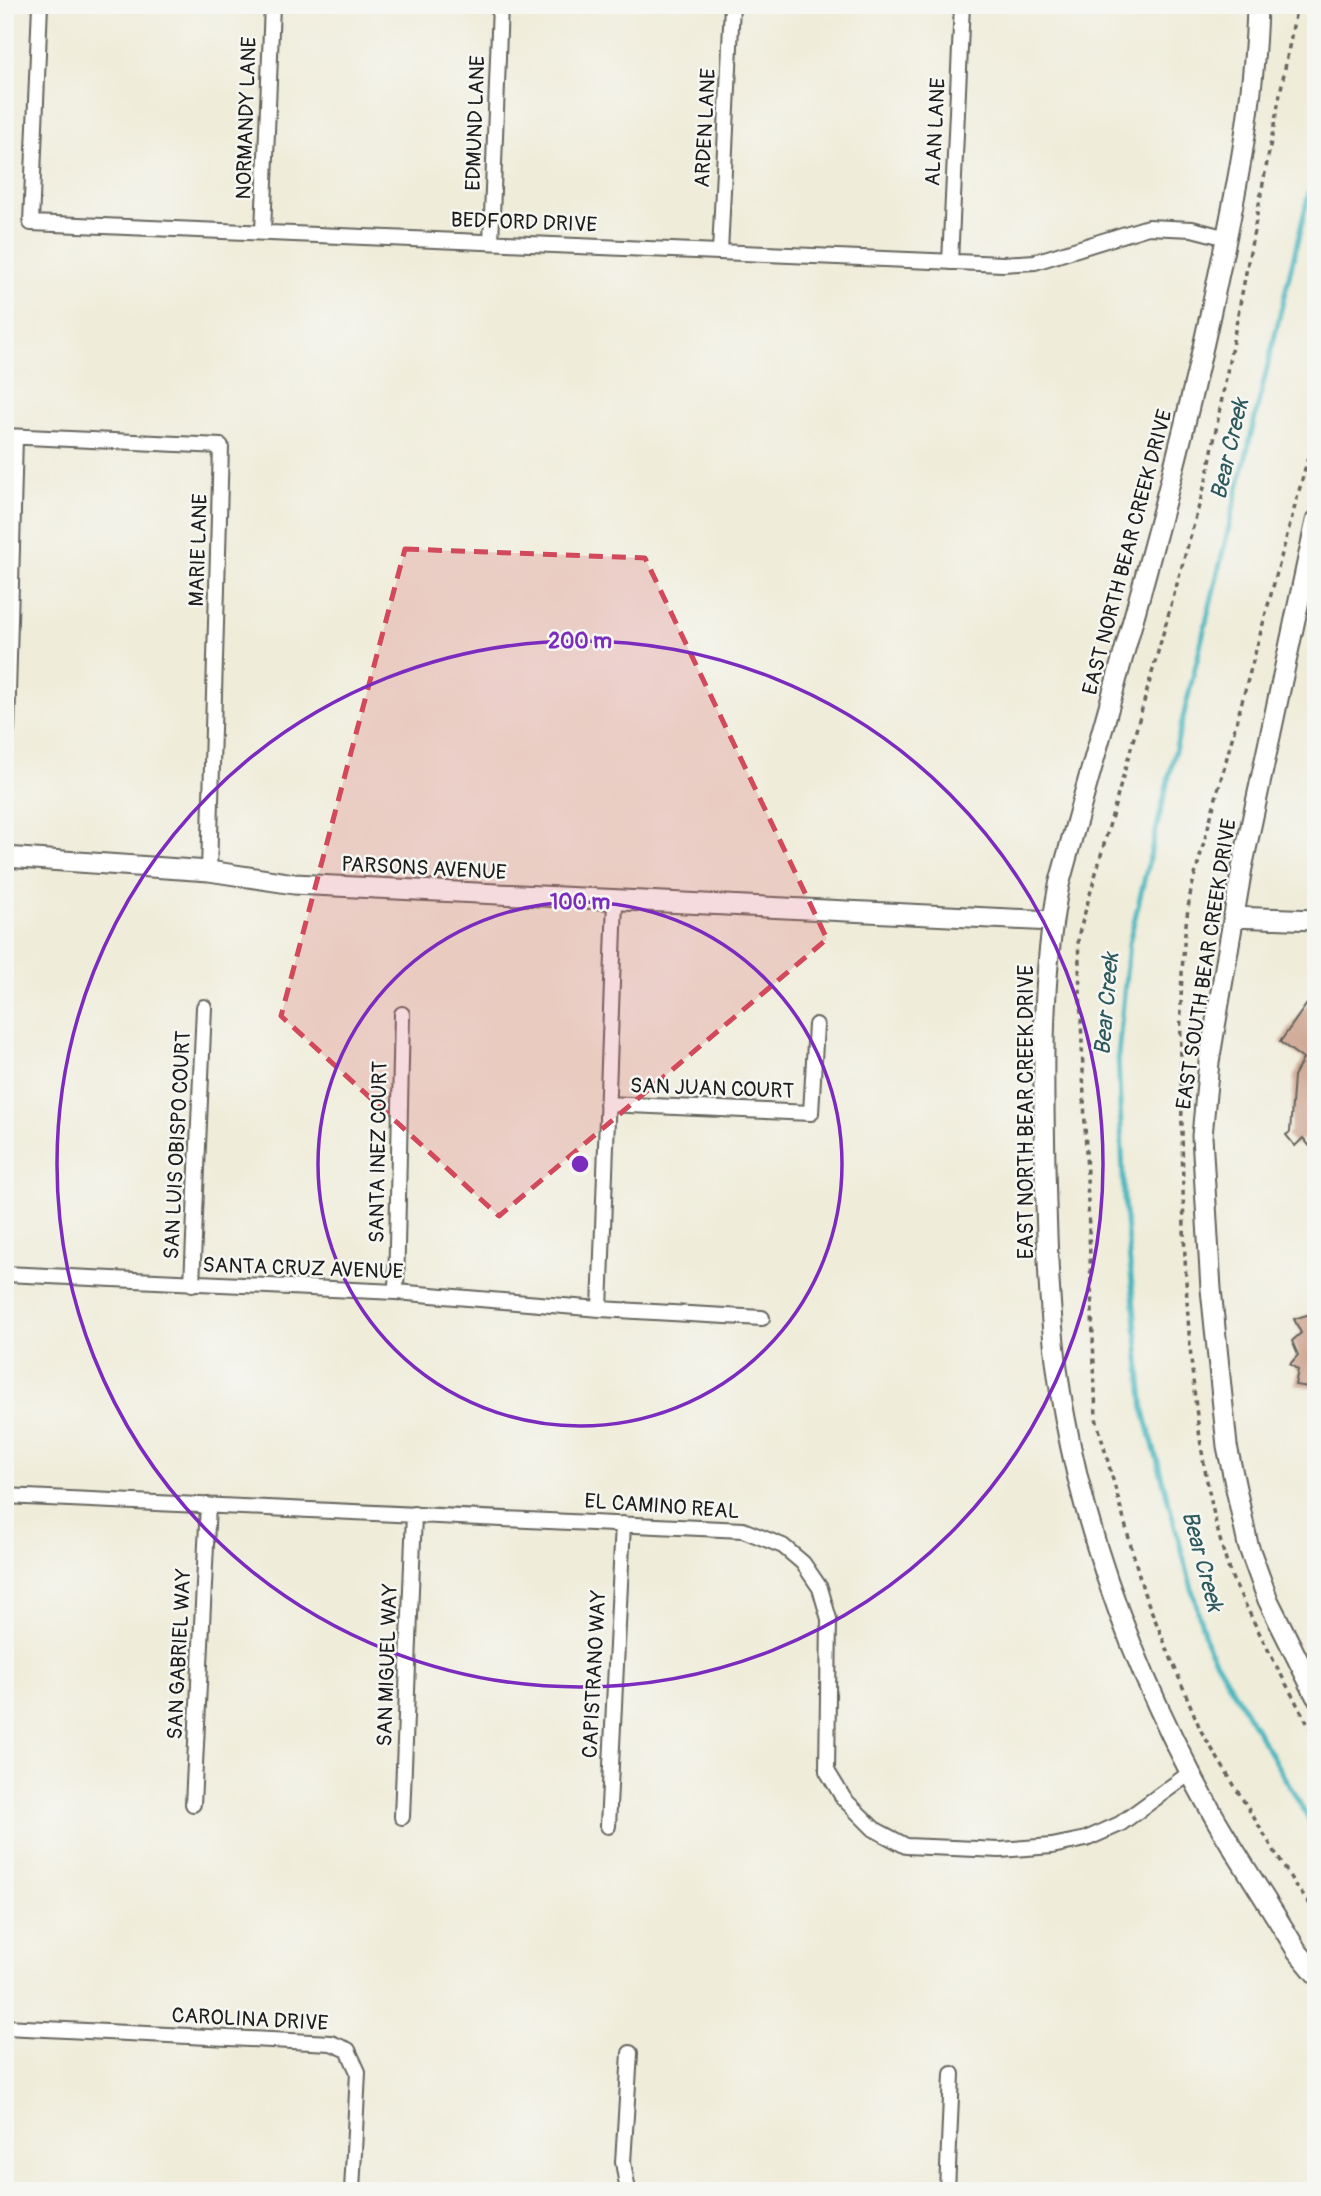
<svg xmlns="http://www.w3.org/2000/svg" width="1321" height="2196" font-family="Pangolin,sans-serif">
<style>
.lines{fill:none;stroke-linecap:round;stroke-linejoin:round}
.stream{stroke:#46b5be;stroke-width:5}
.building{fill:#c99b85}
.minor-casing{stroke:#66655e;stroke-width:18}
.tertiary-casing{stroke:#66655e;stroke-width:23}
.path{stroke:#66655e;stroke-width:3.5;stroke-dasharray:5 5;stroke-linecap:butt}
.minor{stroke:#fff;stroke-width:14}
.tertiary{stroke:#fff;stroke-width:19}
.marked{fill:#d1495b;fill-opacity:0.2;stroke:#d1495b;stroke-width:5;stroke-dasharray:14 9;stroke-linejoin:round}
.ring{fill:none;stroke:#7b2cbf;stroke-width:3.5}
.labels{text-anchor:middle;stroke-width:5;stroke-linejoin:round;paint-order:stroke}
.street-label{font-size:21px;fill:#1c1c1c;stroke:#f6f6f2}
.water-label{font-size:23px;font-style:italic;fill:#2d595d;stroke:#f6f6f2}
.centre{fill:#7b2cbf;stroke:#f6f6f2;stroke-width:3.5}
.ring-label{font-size:21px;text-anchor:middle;font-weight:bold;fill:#7b2cbf;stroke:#f6f6f2;stroke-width:5;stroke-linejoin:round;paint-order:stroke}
</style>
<rect width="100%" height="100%" fill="#f6f6f2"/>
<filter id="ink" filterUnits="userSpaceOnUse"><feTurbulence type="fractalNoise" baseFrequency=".0143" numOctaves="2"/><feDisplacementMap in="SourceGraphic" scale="14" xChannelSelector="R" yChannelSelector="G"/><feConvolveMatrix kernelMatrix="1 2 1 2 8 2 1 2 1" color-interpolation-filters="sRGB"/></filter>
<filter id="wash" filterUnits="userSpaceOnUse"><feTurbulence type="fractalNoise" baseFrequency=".00686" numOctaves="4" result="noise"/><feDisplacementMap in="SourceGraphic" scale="28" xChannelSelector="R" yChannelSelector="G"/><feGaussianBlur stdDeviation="1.57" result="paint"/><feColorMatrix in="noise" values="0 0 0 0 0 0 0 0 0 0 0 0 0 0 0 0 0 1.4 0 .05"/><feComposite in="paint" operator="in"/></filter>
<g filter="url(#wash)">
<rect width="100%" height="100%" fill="#efecd9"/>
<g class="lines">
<path class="stream" d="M1316,164L1129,943L1118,1055L1124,1200L1144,1411L1208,1648L1316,1831"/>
</g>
<g id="blocks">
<path class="building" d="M1316,991V1154L1303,1138L1295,1146L1286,1135L1290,1132L1294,1076L1303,1059L1280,1042Z
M1316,1312V1388L1295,1385L1298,1370L1290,1364L1298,1355L1292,1341L1301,1333L1294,1319Z"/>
</g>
</g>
<g filter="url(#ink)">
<use href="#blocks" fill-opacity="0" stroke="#66655e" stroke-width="2"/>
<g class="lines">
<g class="minor-casing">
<path id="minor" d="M40,5L31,223L1003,264L1035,262L1148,227L1192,229L1227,238
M263,232L272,5
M491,242L500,5
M720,252L732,5
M950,262L962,5
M5,436L221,446L209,871
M7,730L15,437
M607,1104L811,1113L816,1025
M5,1274L396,1292L600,1309L762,1318
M192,1284L204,1007
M396,1292L402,1014
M600,1309L615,901
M5,1496L743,1530L783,1546L803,1563L820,1588L829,1619L827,1771L844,1799L874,1829L906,1846L1000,1850L1052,1846L1086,1839L1120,1824L1190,1773
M193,1804L208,1505
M402,1817L414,1514
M608,1826L623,1524
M5,2027L331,2043L348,2050L358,2072L352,2191
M628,2191L623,2162L630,2053
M947,2191L952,2074"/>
</g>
<g class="tertiary-casing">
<path id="tertiary" d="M1257,5C1255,101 1235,199 1215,292C1173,492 1113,688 1059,885C1041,976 1043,1073 1045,1166C1047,1250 1049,1335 1065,1418C1088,1542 1132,1660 1190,1772C1221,1834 1262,1892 1297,1951L1316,1974
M1316,521L1242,868L1209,1062L1202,1136L1211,1289L1227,1446L1248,1545L1268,1600L1316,1696
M5,857L209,871L294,884L1052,921
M1233,917L1316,920"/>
</g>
<path class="path" d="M1297,5L1207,477L1078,937L1096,1418L1144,1593L1201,1731L1295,1885L1316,1912
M1316,428L1191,890C1177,969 1181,1049 1182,1128C1184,1266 1187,1433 1227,1564C1232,1581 1242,1597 1249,1612C1270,1655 1293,1697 1316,1739"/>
<use href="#minor" class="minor"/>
<use href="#tertiary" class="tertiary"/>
</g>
</g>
<path class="marked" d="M405,549L645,558L827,939L499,1216L281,1016Z"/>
<g class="ring">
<circle cx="580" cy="1164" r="262"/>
<circle cx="580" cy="1164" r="523"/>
</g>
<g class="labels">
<g class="street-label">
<text transform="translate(246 118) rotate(-88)" y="7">NORMANDY LANE</text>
<text transform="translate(475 123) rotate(-88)" y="7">EDMUND LANE</text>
<text transform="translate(705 128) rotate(-87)" y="7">ARDEN LANE</text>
<text transform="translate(935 132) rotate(-87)" y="7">ALAN LANE</text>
<text transform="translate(524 222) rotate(2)" y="7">BEDFORD DRIVE</text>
<text transform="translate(198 550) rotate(-88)" y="7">MARIE LANE</text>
<text transform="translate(1127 552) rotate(-75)" y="7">EAST NORTH BEAR CREEK DRIVE</text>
<text transform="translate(424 868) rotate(3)" y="7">PARSONS AVENUE</text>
<text transform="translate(1206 964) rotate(-81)" y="7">EAST SOUTH BEAR CREEK DRIVE</text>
<text transform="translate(712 1088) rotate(2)" y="7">SAN JUAN COURT</text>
<text transform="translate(1026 1112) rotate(-90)" y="7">EAST NORTH BEAR CREEK DRIVE</text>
<text transform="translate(177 1145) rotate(-87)" y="7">SAN LUIS OBISPO COURT</text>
<text transform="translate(378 1152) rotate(-89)" y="7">SANTA INEZ COURT</text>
<text transform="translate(303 1268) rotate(2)" y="7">SANTA CRUZ AVENUE</text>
<text transform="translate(662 1506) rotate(4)" y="7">EL CAMINO REAL</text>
<text transform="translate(179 1654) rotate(-87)" y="7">SAN GABRIEL WAY</text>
<text transform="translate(387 1665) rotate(-88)" y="7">SAN MIGUEL WAY</text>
<text transform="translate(594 1674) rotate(-87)" y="7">CAPISTRANO WAY</text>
<text transform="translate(250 2019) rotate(3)" y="7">CAROLINA DRIVE</text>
</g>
<g class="water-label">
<text transform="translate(1229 449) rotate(-77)" y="8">Bear Creek</text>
<text transform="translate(1106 1004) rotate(-85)" y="8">Bear Creek</text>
<text transform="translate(1203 1561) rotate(75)" y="8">Bear Creek</text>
</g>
</g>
<circle cx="580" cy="1164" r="10" class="centre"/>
<g class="ring-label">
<text x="580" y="648">200 m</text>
<text x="580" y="909">100 m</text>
</g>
<rect width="1321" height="2196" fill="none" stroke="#f6f6f2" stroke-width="28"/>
</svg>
